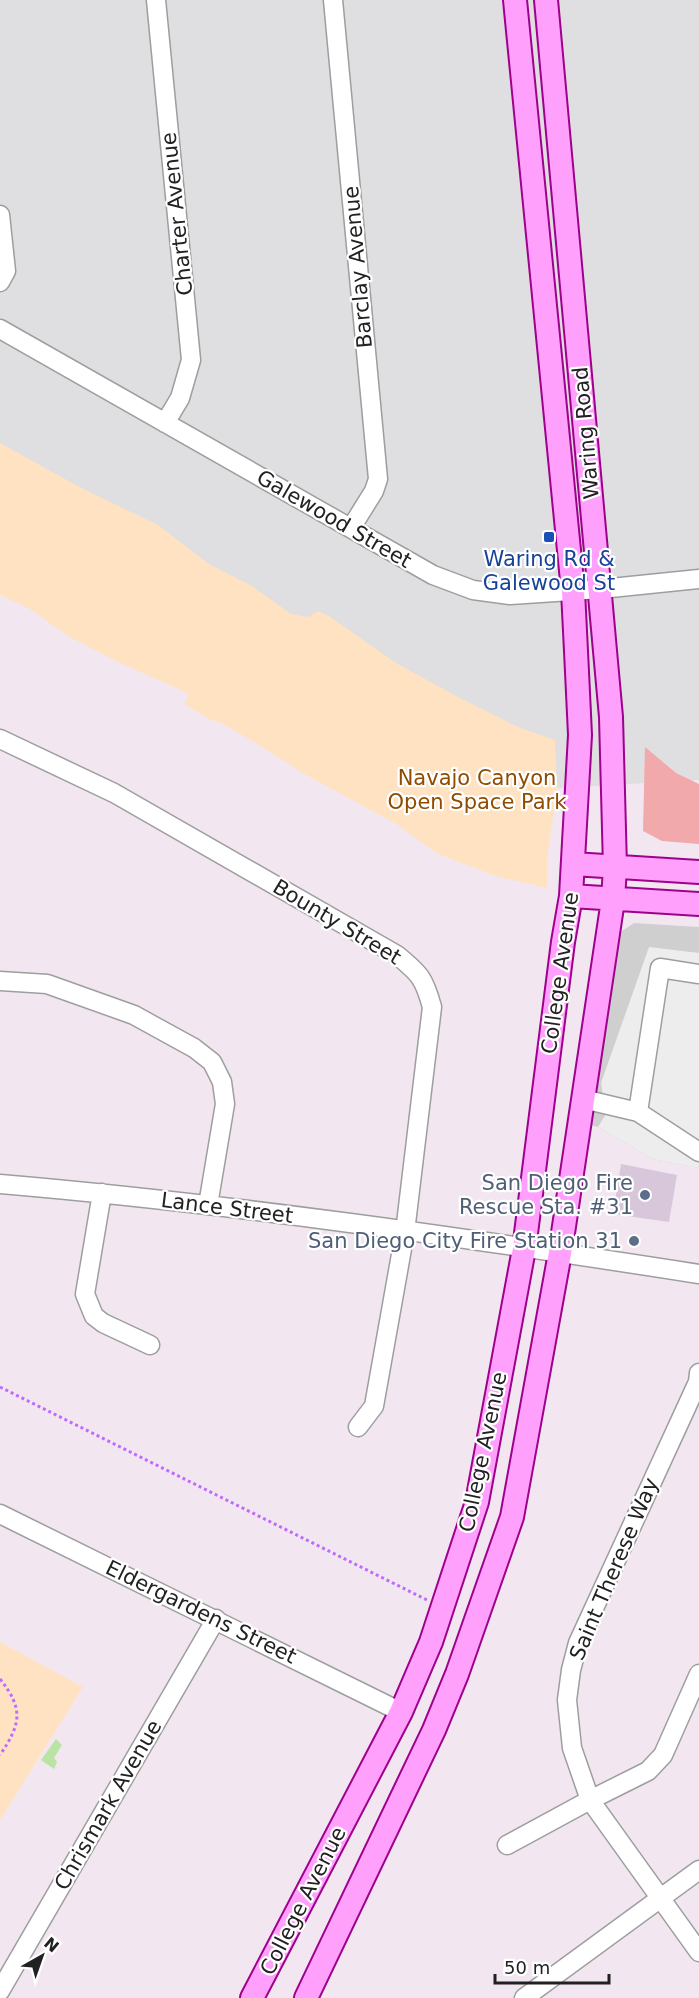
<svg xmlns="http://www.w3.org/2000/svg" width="699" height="1998" font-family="'DejaVu Sans',sans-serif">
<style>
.residential{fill:#dfdee0}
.religious{fill:#cfcfcf}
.grass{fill:#f1a9ac}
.park{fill:#ffe2c2}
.parking{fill:#ededed}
.water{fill:#b9e4a4}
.building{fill:#d8c7da}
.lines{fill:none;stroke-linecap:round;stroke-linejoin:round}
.minor-casing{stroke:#9e9e9e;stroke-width:21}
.major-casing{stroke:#9f008c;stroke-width:26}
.path{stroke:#bd6cff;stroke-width:3;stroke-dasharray:3 3;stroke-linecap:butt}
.minor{stroke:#fff;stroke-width:18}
.major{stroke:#ffa0fd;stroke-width:22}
.transit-dot{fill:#1a4fb4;stroke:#fff;stroke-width:2}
.service-dot{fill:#5c6f8a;stroke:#fff;stroke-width:2}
.labels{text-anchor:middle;stroke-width:4.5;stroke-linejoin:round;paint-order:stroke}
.street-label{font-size:21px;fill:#212121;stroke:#fff}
.transit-label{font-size:21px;fill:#164399;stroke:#fff}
.park-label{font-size:21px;fill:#8f4c00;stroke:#fff}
.service-label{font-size:21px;fill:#4e5e75;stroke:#fff;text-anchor:end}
</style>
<rect width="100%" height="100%" fill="#f2e7f1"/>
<path class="residential" d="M0,0H699V780L471,793L0,539Z"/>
<path class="religious" d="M634,923L699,927V1168L653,1159L598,1127L590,1125L619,933Z"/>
<path class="grass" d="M645,747L676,773L699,784V844L662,841L643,831Z"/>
<path class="park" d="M0,443L83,489L158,525L209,564L252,586L291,614L308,617L318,611L329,616L396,663L458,697L518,727L555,740L557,791L547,857V888L495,876L436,853L398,825L306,775L249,739L223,724L209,719L184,704L189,695L181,690L120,663L68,636L30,609L0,595Z
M0,1642L83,1687L0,1820Z"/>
<path class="parking" d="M649,947L699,953V1168L653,1159L598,1127L606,1114L601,1083Z"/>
<path class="water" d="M56,1739L62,1745L54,1758L57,1762L54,1769L41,1760Z"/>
<path class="building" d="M621,1164L677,1175L669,1222L613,1214Z"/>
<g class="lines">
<g class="minor-casing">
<path id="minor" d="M156,0L191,360L180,398L165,423
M333,0L378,479L374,491L351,528
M0,215L6,271L0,282
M0,329L433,575L473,590L510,595L601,589L699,579
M0,739L114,793L397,955C420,974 424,978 432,1007L405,1232L374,1406L358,1427
M0,981L47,984L134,1015L194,1048L212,1062L222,1082L225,1104L208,1205
M583,1099L638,1112L699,1152
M638,1112L660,968L699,974
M0,1184C234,1204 467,1238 699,1274
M102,1193L85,1294L94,1316L103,1323L150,1345
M699,1373L698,1382L578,1643L571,1670L567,1700L572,1748L590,1800L699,1952
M0,1514L401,1712
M507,1845L590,1800L648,1771L663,1755L699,1674
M0,1991L216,1619
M524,1998L699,1870"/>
</g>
<g class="major-casing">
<path id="major" d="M573,864L699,872
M571,896L699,904
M252,1998L401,1712L431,1642L477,1502L524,1249L563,942L571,896L580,735L576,651L573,591L515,0
M306,1998L434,1730L457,1674L512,1517L560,1253L613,900L615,867L611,717L546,0"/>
</g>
<path class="path" d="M0,1387L427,1600
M0,1679C24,1709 21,1724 0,1755"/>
<use href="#minor" class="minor"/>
<use href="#major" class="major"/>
</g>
<rect class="transit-dot" x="543" y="531" width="12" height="12" rx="3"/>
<g class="service-dot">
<circle cx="645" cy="1195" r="6"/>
<circle cx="634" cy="1241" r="6"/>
</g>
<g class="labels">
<g class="street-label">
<text transform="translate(177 214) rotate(-96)" y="7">Charter Avenue</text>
<text transform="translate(358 267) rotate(-95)" y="7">Barclay Avenue</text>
<text transform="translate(586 433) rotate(-95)" y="7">Waring Road</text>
<text transform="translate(334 519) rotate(30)" y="7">Galewood Street</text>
<text transform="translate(337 922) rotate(31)" y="7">Bounty Street</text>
<text transform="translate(560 973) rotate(-82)" y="7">College Avenue</text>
<text transform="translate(227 1208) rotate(7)" y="7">Lance Street</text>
<text transform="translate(483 1452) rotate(-78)" y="7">College Avenue</text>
<text transform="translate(614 1569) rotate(-67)" y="7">Saint Therese Way</text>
<text transform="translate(201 1612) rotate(26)" y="7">Eldergardens Street</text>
<text transform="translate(108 1805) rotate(-60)" y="7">Chrismark Avenue</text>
<text transform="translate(303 1901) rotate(-63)" y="7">College Avenue</text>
</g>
<g class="transit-label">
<text x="549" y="566">Waring Rd &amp;<tspan x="549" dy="24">Galewood St</tspan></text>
</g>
<g class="park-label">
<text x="477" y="785">Navajo Canyon<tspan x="477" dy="24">Open Space Park</tspan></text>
</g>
<g class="service-label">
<text x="633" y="1190">San Diego Fire<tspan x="633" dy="24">Rescue Sta. #31</tspan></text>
<text x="622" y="1248">San Diego City Fire Station 31</text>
</g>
</g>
<g transform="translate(42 1956) rotate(40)" stroke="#ffffff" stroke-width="4.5" paint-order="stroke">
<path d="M0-4.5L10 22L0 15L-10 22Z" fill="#212121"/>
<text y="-9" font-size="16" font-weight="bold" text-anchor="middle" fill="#212121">N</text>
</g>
<path d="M495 1974v9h114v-9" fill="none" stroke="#212121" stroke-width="3"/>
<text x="504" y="1974" font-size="18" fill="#212121" stroke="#ffffff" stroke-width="4.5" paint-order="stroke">50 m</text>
</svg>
